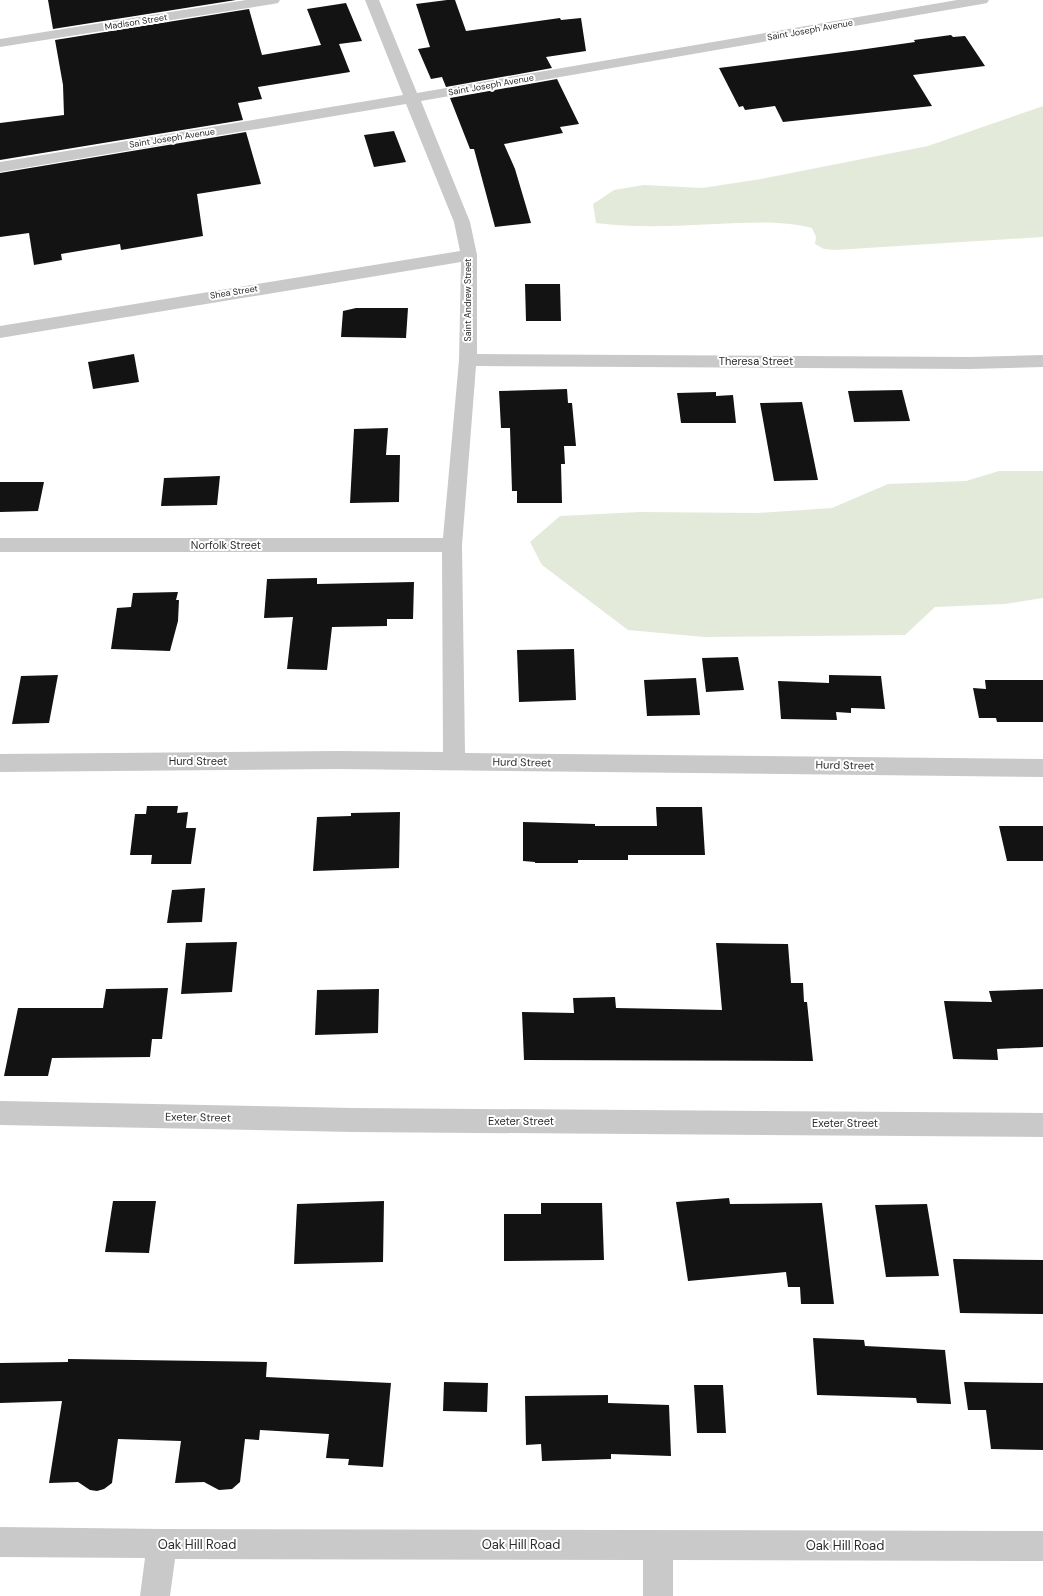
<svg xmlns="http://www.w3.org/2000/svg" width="1043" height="1596" font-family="'DM Sans',sans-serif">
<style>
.green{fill:#e4ead9}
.building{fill:#131313}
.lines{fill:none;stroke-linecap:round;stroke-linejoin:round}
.minor{fill:#c9c9c9;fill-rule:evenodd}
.labels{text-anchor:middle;stroke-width:4;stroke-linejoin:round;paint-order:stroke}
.far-street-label{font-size:9px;fill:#2c2c2c;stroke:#fff}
.street-label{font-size:11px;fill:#2c2c2c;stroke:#fff}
.near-street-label{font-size:13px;fill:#2c2c2c;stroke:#fff}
</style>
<rect width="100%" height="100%" fill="#fff"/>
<path class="green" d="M1043,106V237L835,250L824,249L815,244L816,237L812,228C780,220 747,223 715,224C675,226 635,228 596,223L593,204L614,190L644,185L702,188L761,179L928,146Z
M999,471H1043V598L1005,604L935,607L905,635L704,637L628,630L542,565L530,542L560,516L640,512L757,513L832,508L888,484L966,481Z"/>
<path class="building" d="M48,0H236L53,29Z
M447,0H455L466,31L560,18L561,20L581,18L586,51L546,57L552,68L446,87L442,77L431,79L418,49L430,47L416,4Z
M346,3L362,41L339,44L350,72L258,87L262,99L238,103L243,120L0,160V123L64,115L63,85L55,40L249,9L262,55L321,45L307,9Z
M951,35L953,37L965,36L985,66L913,75L932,106L783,122L775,106L745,110L743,106L739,107L719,68L859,50L915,42L914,40Z
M557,79L579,124L560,127L563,133L504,144L515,169L531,223L495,227L474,149H470L450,98Z
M394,131L406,162L374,167L364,135Z
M246,132L261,184L197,194L203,236L121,250L120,244L61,254L62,260L34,265L29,233L0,237V173Z
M525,284H560L561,321H526Z
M356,308H408L406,338L341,337L343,311Z
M134,354L139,382L93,389L88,362Z
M567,389L568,403H572L576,446H564L565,464H561L562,503H517V491H512L510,428H501L499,391Z
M902,390L910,421L854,422L848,391Z
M716,392V396L733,395L736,423H681L677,393Z
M802,402L818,480L774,481L760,403Z
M388,428L386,455H400L399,502L350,503L354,429Z
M220,476L217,505L161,506L164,478Z
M0,482H44L38,511L0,512Z
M317,578V584L414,582L413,619H387V626L332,627L327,670L287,669L293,617L264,618L267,579Z
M178,592L176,600H179L178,621L170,651L111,649L117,608L131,607L133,593Z
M574,649L576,700L519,702L517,650Z
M738,657L744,690L706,692L702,658Z
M58,675L49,723L12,724L21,676Z
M829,675L881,676L885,709L851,708V713L836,712L837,720L781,719L778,681L829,683Z
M696,678L700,715L647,716L644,680Z
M985,680H1043V722H997L996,718H979L973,688L986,689Z
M147,806H178L177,813L188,812L186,828H196L191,864H151L152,855H130L135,814H146Z
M656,807H702L705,855H628V860H578V863H535V862L523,861V822L595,824V826H657Z
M400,812L399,868L313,871L317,817L351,816V813Z
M999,826H1043V861H1007Z
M205,888L202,922L167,923L172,890Z
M237,942L232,992L181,994L186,943Z
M716,943L788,944L791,983H803L804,1002H807L813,1061L524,1060L522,1012L574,1013L573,998L615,997L616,1008L722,1010Z
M168,988L162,1039H152L150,1057L52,1058L48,1076H4L18,1008H103L106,989Z
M379,989L378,1033L315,1035L317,990Z
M1043,989V1047L997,1049L998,1060L953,1059L944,1001L992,1002L989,991Z
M729,1198L730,1204L822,1203L834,1304H801L800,1287H788L786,1272L688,1281L676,1202Z
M113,1201H156L149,1253L105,1252Z
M384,1201L383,1262L294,1264L297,1204Z
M541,1203H602L604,1260L504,1261V1214H541Z
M927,1204L939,1276L886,1277L875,1205Z
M953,1259L1043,1260V1314L960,1313Z
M813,1338L864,1340L865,1346L945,1350L951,1404L917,1403L916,1398L817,1395Z
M68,1359L267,1362L266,1377L391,1383L383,1467L348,1465L349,1459L326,1458L329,1434L260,1430L259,1440L245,1439L240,1482L232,1489L219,1490L204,1482L175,1483L181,1441L118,1439L112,1483L104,1489L97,1491L90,1490L78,1482L49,1483L62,1401L0,1403V1363L68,1362Z
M444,1382L488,1383L487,1412L443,1411Z
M964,1382L1043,1383V1450L991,1449L986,1410H968Z
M694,1385H723L726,1433H697Z
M608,1395V1403L669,1405L671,1456L611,1454V1459L542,1461L541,1444L526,1445L525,1396Z"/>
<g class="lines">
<path class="minor" d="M246,0H280L278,3L273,4L0,47V39Z
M365,0H379L417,93L957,0H989L987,3L982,4L421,101L470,222L477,255V354L970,357L1043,355V367L970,369L476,366L462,545L465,753L1043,759V777L337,769L0,772V754L337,751L443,752L442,552H0V538H443L459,360L461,262L0,338V326L460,251L454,222L406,104L0,172V162L403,95Z
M0,1101L353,1108L1043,1113V1137L353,1132L0,1125Z
M0,1527L162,1529L1043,1531V1561L673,1560V1596H643V1560L175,1559L170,1596H140L145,1558L0,1557Z"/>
</g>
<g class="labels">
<g class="far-street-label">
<text transform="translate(136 22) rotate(-9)" y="3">Madison Street</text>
<text transform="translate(810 30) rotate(-10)" y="3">Saint Joseph Avenue</text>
<text transform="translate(491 85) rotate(-10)" y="3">Saint Joseph Avenue</text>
<text transform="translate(172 138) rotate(-9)" y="3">Saint Joseph Avenue</text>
<text transform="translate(234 292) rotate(-9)" y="3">Shea Street</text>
<text transform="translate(468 300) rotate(-90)" y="3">Saint Andrew Street</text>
</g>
<g class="street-label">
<text x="756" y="365">Theresa Street</text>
<text x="226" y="549">Norfolk Street</text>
<text x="198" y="765">Hurd Street</text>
<text transform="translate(522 762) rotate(1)" y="4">Hurd Street</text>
<text transform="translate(845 765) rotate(1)" y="4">Hurd Street</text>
<text transform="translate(198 1117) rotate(1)" y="4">Exeter Street</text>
<text x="521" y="1125">Exeter Street</text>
<text x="845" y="1127">Exeter Street</text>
</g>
<g class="near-street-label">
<text x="197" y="1549">Oak Hill Road</text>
<text x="521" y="1549">Oak Hill Road</text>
<text x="845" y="1550">Oak Hill Road</text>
</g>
</g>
</svg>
